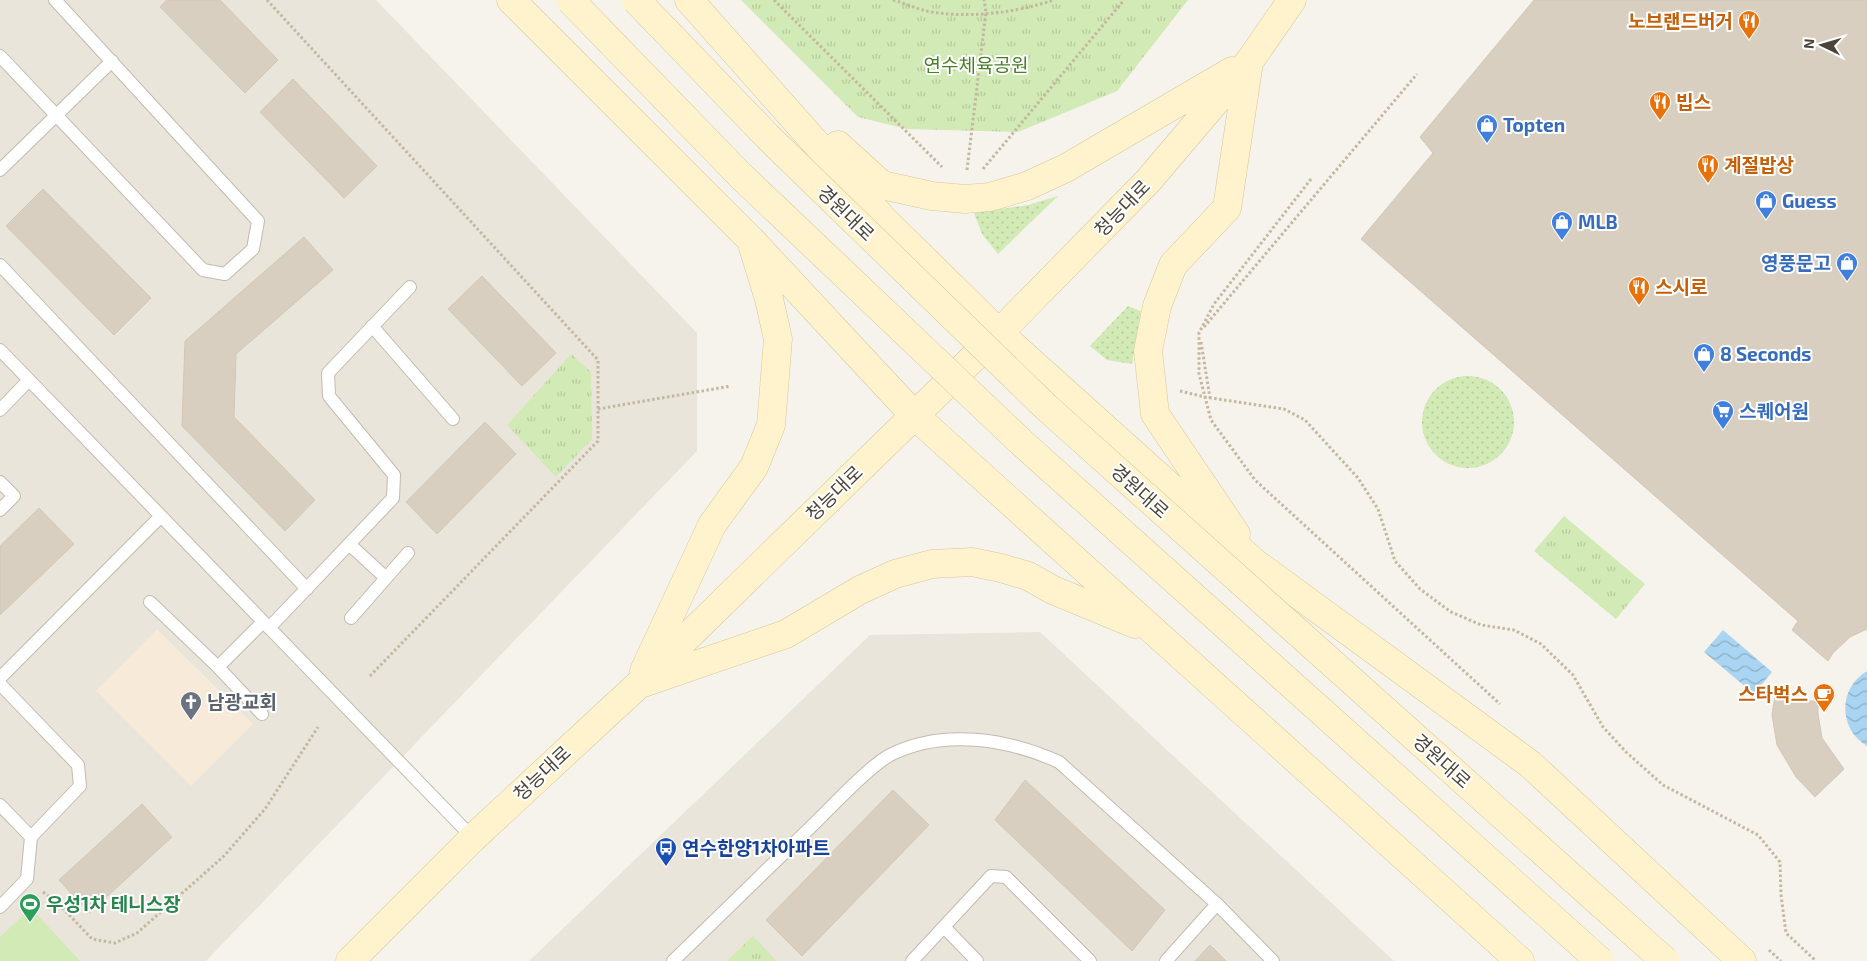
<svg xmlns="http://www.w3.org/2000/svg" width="1867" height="961" font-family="'Exo 2','Noto Sans KR',sans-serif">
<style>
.residential{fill:#eae5da}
.commercial{fill:#f7ead8}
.grass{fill:url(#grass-dots)}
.park{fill:url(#park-tufts)}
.pitch{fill:#d2eab5}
.water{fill:url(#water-waves)}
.building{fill:#d8cfc1;stroke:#d3c7b4}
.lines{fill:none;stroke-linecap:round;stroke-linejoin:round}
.lane-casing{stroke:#c2bbae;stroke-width:14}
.secondary-casing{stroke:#d6c79b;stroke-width:29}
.path{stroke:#c4b79f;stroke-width:3;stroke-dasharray:2.5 2.5;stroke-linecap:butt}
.lane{stroke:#fff;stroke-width:12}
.secondary{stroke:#fff3cd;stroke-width:28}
.secondary-bridge-casing{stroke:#d6c79b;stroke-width:29;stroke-linecap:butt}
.secondary-bridge{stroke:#fff3cd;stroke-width:28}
.labels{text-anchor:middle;stroke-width:4;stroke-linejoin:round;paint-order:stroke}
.food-label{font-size:19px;font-weight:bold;fill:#c56008;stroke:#fff;text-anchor:start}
.park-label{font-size:19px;fill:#4a7f2a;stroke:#fff}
.shop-label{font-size:19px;font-weight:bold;fill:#366cbe;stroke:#fff;text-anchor:start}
.street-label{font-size:19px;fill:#4b4439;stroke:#fff}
.worship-label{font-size:19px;font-weight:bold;fill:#5b616d;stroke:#fff;text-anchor:start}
.transit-label{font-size:19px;font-weight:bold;fill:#164399;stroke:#fff;text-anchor:start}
.leisure-label{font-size:19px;font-weight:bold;fill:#27864d;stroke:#fff;text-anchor:start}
</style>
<defs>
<pattern id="grass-dots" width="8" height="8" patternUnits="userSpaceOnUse" patternTransform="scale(1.25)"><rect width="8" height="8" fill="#d2eab5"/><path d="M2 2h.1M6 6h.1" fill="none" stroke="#b6ca9c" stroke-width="1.8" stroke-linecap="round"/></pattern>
<pattern id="park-tufts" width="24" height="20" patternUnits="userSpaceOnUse" patternTransform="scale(1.25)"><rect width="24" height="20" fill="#d2eab5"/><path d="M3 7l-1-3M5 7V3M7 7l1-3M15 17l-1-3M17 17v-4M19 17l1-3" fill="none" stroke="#b6ca9c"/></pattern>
<pattern id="water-waves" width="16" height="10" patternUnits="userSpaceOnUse" patternTransform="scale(1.25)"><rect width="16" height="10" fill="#a9d4f2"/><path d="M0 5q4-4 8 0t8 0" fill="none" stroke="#8caec5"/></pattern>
</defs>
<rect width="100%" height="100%" fill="#f6f3ec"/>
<path class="residential" d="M0,0H376L697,333V451L206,961H0Z
M1040,632L1394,961H529L870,635Z"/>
<path class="commercial" d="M157,629L253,724L191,786L96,691Z"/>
<path class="grass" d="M1058,196L998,254L982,234L974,213L1028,205Z
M1128,306L1141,311L1132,364L1107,360L1090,346Z
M1422 422a46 46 0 1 1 92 0a46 46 0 1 1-92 0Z"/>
<path class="park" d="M741,0H1188L1117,91L1018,132L907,129L858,117Z
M571,354L591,372L592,439L556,477L507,425Z
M1564,516L1645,584L1616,619L1534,551Z
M753,936L777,961H727Z"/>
<path class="pitch" d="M31,908L80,961H0V937Z"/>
<path class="water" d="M1723,630L1772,672L1754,694L1704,652Z
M1867,671V746C1838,729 1838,688 1867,671Z"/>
<path class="building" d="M167,0H220L278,60L245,93L160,7Z
M1534,0H1867V629L1850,637L1833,653L1828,661L1792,630L1798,621L1361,239L1433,153L1420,137Z
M293,79L377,166L344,198L260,112Z
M43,189L151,298L114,335L6,226Z
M304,237L333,270L236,354L234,417L315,500L285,531L182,426L185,341Z
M482,276L556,353L522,386L448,309Z
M485,422L516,454L437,534L406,502Z
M39,508L74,544L0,615V546Z
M1775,695L1818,702V714L1822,738L1844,769L1815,797L1796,777L1777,745L1772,715Z
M1025,780L1165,910L1132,951L995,820Z
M893,790L929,825L802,956L766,920Z
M142,804L172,837L89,913L59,880Z
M1210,945L1226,961H1195Z"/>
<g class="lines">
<g class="lane-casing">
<path id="lane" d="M0,56L203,270L225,274L253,249L258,221L55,0
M0,170L112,61
M0,265L307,589
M372,326L453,419
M0,350L473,838
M0,410L29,380
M0,482L14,496L0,510
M349,544L386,578L351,618
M386,578L408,553
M150,602L218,667L262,714
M269,628L393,498L394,475L329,396L328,373L410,287
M218,667L263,622
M0,678L161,516
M0,684L78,765L80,786L31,837
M0,805L31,837L27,879L0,907
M944,927L977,961
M673,961C722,913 771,866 820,818C837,801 870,766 890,755C943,728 1008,739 1059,762L1217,904L1273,961
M912,961L991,876L1006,877L1090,961
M1166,961L1217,904"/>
</g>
<g class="secondary-casing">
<path id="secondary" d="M511,0L751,240L914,415L1520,961
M689,0L884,220L999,333L1255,563L1530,764L1742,961
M838,145L882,185L932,196L965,199L990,197L1027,186L1066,168L1232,71
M1236,534L1155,414L1148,351L1157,306L1173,265L1227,208L1249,62
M644,671L712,525L754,467L771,425L778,339L769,299L753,247
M643,683L786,634L860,590L895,574L932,564L972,562L1001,568L1028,576L1053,590L1135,624
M350,961L473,838L637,686L999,333L1148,181L1249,62L1292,0"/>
</g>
<path class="path" d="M267,0L598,360V441L369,677
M774,0L942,167
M893,0C904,3 915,8 926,11C967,19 1015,13 1054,0
M983,169L1124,0
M967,170L986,12L984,0
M1311,179L1214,304L1199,333V374L1211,420L1255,480L1500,704
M1204,327L1417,74
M1201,342L1210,398
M1180,391L1205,397L1284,409L1305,420L1358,478L1378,509L1395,561L1420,589L1451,612L1481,625L1514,630L1541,644L1573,675L1603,727L1626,752L1663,785L1758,835L1780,862L1781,895L1786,933L1816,961
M598,409L731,386
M43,892L57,902L92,939L115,943L137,933L223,857L265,809L318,727
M1769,950L1781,961"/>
<use href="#lane" class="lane"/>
<use href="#secondary" class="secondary"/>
<g class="secondary-bridge-casing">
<path id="secondary-bridge" d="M570,0L741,176L1021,442L1600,961
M636,0L768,137L1046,407L1665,961"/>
</g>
<use href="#secondary-bridge" class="secondary-bridge"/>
</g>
<defs>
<g id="restaurant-pin" transform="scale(1.125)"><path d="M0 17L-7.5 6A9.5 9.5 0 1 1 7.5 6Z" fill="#e8710a" stroke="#fff"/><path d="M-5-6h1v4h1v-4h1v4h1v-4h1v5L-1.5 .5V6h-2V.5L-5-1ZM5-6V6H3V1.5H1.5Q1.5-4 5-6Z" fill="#fff"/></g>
<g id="shop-pin" transform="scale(1.125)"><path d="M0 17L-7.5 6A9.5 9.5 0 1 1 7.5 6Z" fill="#3f7fe0" stroke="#fff"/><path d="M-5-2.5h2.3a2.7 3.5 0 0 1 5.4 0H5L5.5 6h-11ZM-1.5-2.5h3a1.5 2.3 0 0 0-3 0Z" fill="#fff"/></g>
<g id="supermarket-pin" transform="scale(1.125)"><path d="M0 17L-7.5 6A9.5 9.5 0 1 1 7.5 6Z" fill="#3f7fe0" stroke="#fff"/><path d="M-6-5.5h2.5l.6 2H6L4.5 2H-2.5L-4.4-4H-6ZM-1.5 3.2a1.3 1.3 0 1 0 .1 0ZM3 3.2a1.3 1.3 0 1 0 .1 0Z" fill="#fff"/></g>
<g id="cafe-pin" transform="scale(1.125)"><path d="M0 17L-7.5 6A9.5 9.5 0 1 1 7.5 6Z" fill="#e8710a" stroke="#fff"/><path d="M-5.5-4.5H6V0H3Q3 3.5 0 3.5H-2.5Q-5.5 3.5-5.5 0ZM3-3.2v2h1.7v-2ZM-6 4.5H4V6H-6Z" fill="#fff"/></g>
<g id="church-pin" transform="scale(1.125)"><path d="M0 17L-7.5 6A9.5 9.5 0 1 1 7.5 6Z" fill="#6b7280" stroke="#fff"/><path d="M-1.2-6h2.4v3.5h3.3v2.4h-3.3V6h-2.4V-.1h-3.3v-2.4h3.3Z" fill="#fff"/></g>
<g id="bus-pin" transform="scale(1.125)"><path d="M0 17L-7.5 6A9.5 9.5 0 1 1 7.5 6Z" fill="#1a4fb4" stroke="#fff"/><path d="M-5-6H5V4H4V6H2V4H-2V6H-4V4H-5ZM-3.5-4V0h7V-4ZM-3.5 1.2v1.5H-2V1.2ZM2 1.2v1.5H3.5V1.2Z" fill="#fff"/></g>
<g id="stadium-pin" transform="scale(1.125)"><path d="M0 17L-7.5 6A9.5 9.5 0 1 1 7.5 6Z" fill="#2e9e5b" stroke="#fff"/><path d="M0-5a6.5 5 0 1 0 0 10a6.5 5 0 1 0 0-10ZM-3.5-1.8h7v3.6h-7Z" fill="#fff"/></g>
</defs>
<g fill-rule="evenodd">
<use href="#restaurant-pin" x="1749" y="21"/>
<use href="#restaurant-pin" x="1660" y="102"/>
<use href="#shop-pin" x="1487" y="125"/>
<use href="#restaurant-pin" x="1708" y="165"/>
<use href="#shop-pin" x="1766" y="201"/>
<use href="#shop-pin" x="1562" y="222"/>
<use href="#shop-pin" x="1847" y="263"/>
<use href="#restaurant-pin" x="1639" y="287"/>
<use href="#shop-pin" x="1704" y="354"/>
<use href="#supermarket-pin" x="1723" y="411"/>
<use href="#cafe-pin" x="1824" y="694"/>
<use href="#church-pin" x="191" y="702"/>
<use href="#bus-pin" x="666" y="848"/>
<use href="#stadium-pin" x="30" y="904"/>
</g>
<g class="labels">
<g class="food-label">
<text x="1733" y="28" text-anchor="end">노브랜드버거</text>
<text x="1676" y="109">빕스</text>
<text x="1724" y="172">계절밥상</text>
<text x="1655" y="294">스시로</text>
<text x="1808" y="701" text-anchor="end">스타벅스</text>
</g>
<g class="park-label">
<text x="976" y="72">연수체육공원</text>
</g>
<g class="shop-label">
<text x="1503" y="132">Topten</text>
<text x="1782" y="208">Guess</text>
<text x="1578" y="229">MLB</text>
<text x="1831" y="270" text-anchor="end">영풍문고</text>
<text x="1720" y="361">8 Seconds</text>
<text x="1739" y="418">스퀘어원</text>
</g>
<g class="street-label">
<text transform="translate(1122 208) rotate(-46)" y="7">청능대로</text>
<text transform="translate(846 213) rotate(44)" y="7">경원대로</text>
<text transform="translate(1140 491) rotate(42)" y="7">경원대로</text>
<text transform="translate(834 493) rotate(-44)" y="7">청능대로</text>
<text transform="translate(1442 761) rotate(42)" y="7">경원대로</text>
<text transform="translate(542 773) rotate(-43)" y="7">청능대로</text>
</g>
<g class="worship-label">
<text x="207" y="709">남광교회</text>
</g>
<g class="transit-label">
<text x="682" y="855">연수한양1차아파트</text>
</g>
<g class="leisure-label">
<text x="46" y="911">우성1차 테니스장</text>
</g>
</g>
<g transform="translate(1822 45) rotate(275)" stroke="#ffffff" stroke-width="4" paint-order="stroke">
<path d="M0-4L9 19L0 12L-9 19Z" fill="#4b4439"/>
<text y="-8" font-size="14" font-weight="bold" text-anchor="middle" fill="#4b4439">N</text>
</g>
</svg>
